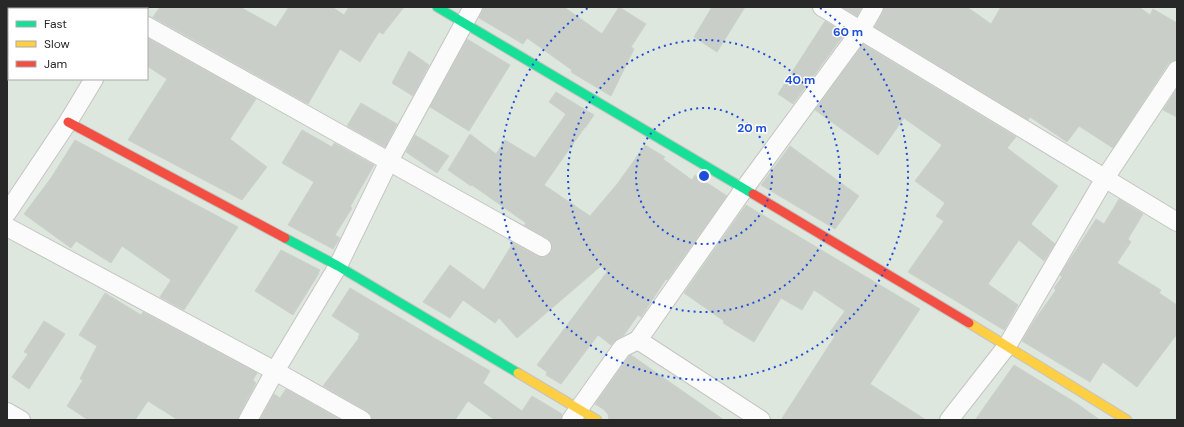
<svg xmlns="http://www.w3.org/2000/svg" width="1184" height="427" font-family="'DM Sans',sans-serif">
<style>
.building{fill:#c9cfc8;stroke:#cad2c9}
.lines{fill:none;stroke-linecap:round;stroke-linejoin:round}
.street-casing{stroke:#c4c4c3;stroke-width:20}
.fast-casing{stroke:#c4c4c3;stroke-width:11}
.slow-casing{stroke:#c4c4c3;stroke-width:11}
.jam-casing{stroke:#c4c4c3;stroke-width:11}
.street{stroke:#fafbfa;stroke-width:18}
.fast{stroke:#16e098;stroke-width:9}
.slow{stroke:#ffcf43;stroke-width:9}
.jam{stroke:#f24e42;stroke-width:9}
.ring{fill:none;stroke:#1d4ed8;stroke-width:2;stroke-dasharray:2 4}
.centre{fill:#1d4ed8;stroke:#fff;stroke-width:2}
.ring-label{font-size:12px;text-anchor:middle;font-weight:bold;fill:#1d4ed8;stroke:#fff;stroke-width:3;stroke-linejoin:round;paint-order:stroke}
</style>
<rect width="100%" height="100%" fill="#dee7dd"/>
<path class="building" d="M160,7H240L276,27L289,7H332L344,15L349,7H404L383,34L379,32L360,62L340,49L308,104L153,17Z
M484,7H564L602,34L619,7L646,24L631,47L634,49L611,96L571,72L572,70L527,38L523,44L479,18Z
M712,7H745L717,52L694,37Z
M842,7H862L857,16Z
M884,7H967L991,24L1001,7H1139L1150,15L1153,9L1177,23V60L1172,61L1168,64L1113,148L1079,126L1067,142L1030,117L1028,120L875,27L883,12Z
M825,21L845,33L793,104L778,94Z
M147,38L256,99L230,139L267,167L242,200L128,140L167,79L147,66Z
M467,39L510,65L469,131L430,107Z
M863,44L1016,137L1007,148L1058,186L1031,224L1055,244L1044,261L1019,240L988,284L1018,305L1004,330L908,272L944,221L936,216L945,203L915,181L942,145L904,118L878,155L815,110Z
M409,51L429,65L413,96L392,83Z
M1177,89V117L1163,110Z
M556,92L594,115L585,128V127L544,185L590,216L618,183L645,145L665,157L663,159L692,180L695,175L727,196L667,280L666,279L641,317L638,315L624,335L617,339L611,345L598,335L561,384L546,375L547,372L537,365L607,272L601,266L517,338L499,318L495,323L463,300L450,318L423,302L450,265L484,290L513,243L537,256L542,257L547,256L551,252L552,246L551,242L547,238L524,225L526,223L472,185L471,186L448,170L470,134L496,154L505,140L535,158L566,114L549,102Z
M361,103L397,124L385,147L347,126Z
M302,130L332,147L334,143L374,165L350,207L352,208L335,235L340,238L333,249L288,225L314,182L282,163Z
M415,135L449,156L437,173L406,152Z
M75,140L238,227L184,310L160,297L171,280L122,246L111,263L76,241L71,248L24,214L51,178Z
M790,146L859,196L835,229L761,185Z
M1119,199L1143,214L1128,239L1131,242L1117,263L1161,290L1159,293L1177,305V334L1137,387L1103,362L1090,382L1022,341L1036,318L1056,290L1054,288L1062,277L1060,275L1096,219L1104,224Z
M746,205L920,309L870,384L926,420H781L835,336L830,332L845,311L814,290L802,310L781,298L754,342L723,323L724,321L684,293Z
M281,250L320,270L318,273H319L293,315L255,291Z
M350,288L490,371L483,383L522,411L532,396L562,414L561,420H495L468,401L455,420H372L371,415L367,411L323,386L359,338L358,337L360,334L332,316Z
M105,293L141,315L143,312L257,373L253,380L256,383L239,415L238,420H178L148,401L135,420H88L67,406L83,380L80,379L97,346L79,335Z
M44,321L65,334L29,389L12,377L28,354L24,352Z
M631,355L724,420H609L608,414L603,409L595,404L629,356Z
M1014,365L1076,403L1100,420H975Z
M286,389L341,420H260L274,394L280,398Z"/>
<g class="lines">
<g class="street-casing">
<path id="street" d="M822,7L1177,222
M138,9L139,7
M147,26L542,247
M7,213L68,122L94,79
M7,227L275,371L362,420
M7,412L21,420
M248,420L275,371L338,266L389,161L473,7
M571,420L622,348L638,340
M761,420L638,340L744,189L861,30L874,7
M949,420L1007,346L1105,178L1177,70"/>
</g>
<g class="fast-casing">
<path id="fast" d="M437,7L753,194
M285,238L338,266L518,373"/>
</g>
<g class="slow-casing">
<path id="slow" d="M969,323L1127,420
M518,373L597,420"/>
</g>
<g class="jam-casing">
<path id="jam" d="M68,122L285,238
M753,194L969,323"/>
</g>
<use href="#street" class="street"/>
<use href="#fast" class="fast"/>
<use href="#slow" class="slow"/>
<use href="#jam" class="jam"/>
</g>
<g class="ring">
<circle cx="704" cy="176" r="68"/>
<circle cx="704" cy="176" r="136"/>
<path d="M820 8A204 204 0 1 1 588 8"/>
</g>
<circle cx="704" cy="176" r="6" class="centre"/>
<g class="ring-label">
<text x="848" y="36">60 m</text>
<text x="800" y="84">40 m</text>
<text x="752" y="132">20 m</text>
</g>
<rect width="1184" height="427" fill="none" stroke="#282828" stroke-width="16"/>
<rect x="8" y="8" width="140" height="72" fill="#ffffff" stroke="#a9a9a9"/>
<rect x="16" y="21" width="20" height="6" fill="#16e098" stroke="#a9a9a9"/>
<text x="44" y="28" font-size="12" fill="#282828">Fast</text>
<rect x="16" y="41" width="20" height="6" fill="#ffcf43" stroke="#a9a9a9"/>
<text x="44" y="48" font-size="12" fill="#282828">Slow</text>
<rect x="16" y="61" width="20" height="6" fill="#f24e42" stroke="#a9a9a9"/>
<text x="44" y="68" font-size="12" fill="#282828">Jam</text>
</svg>
